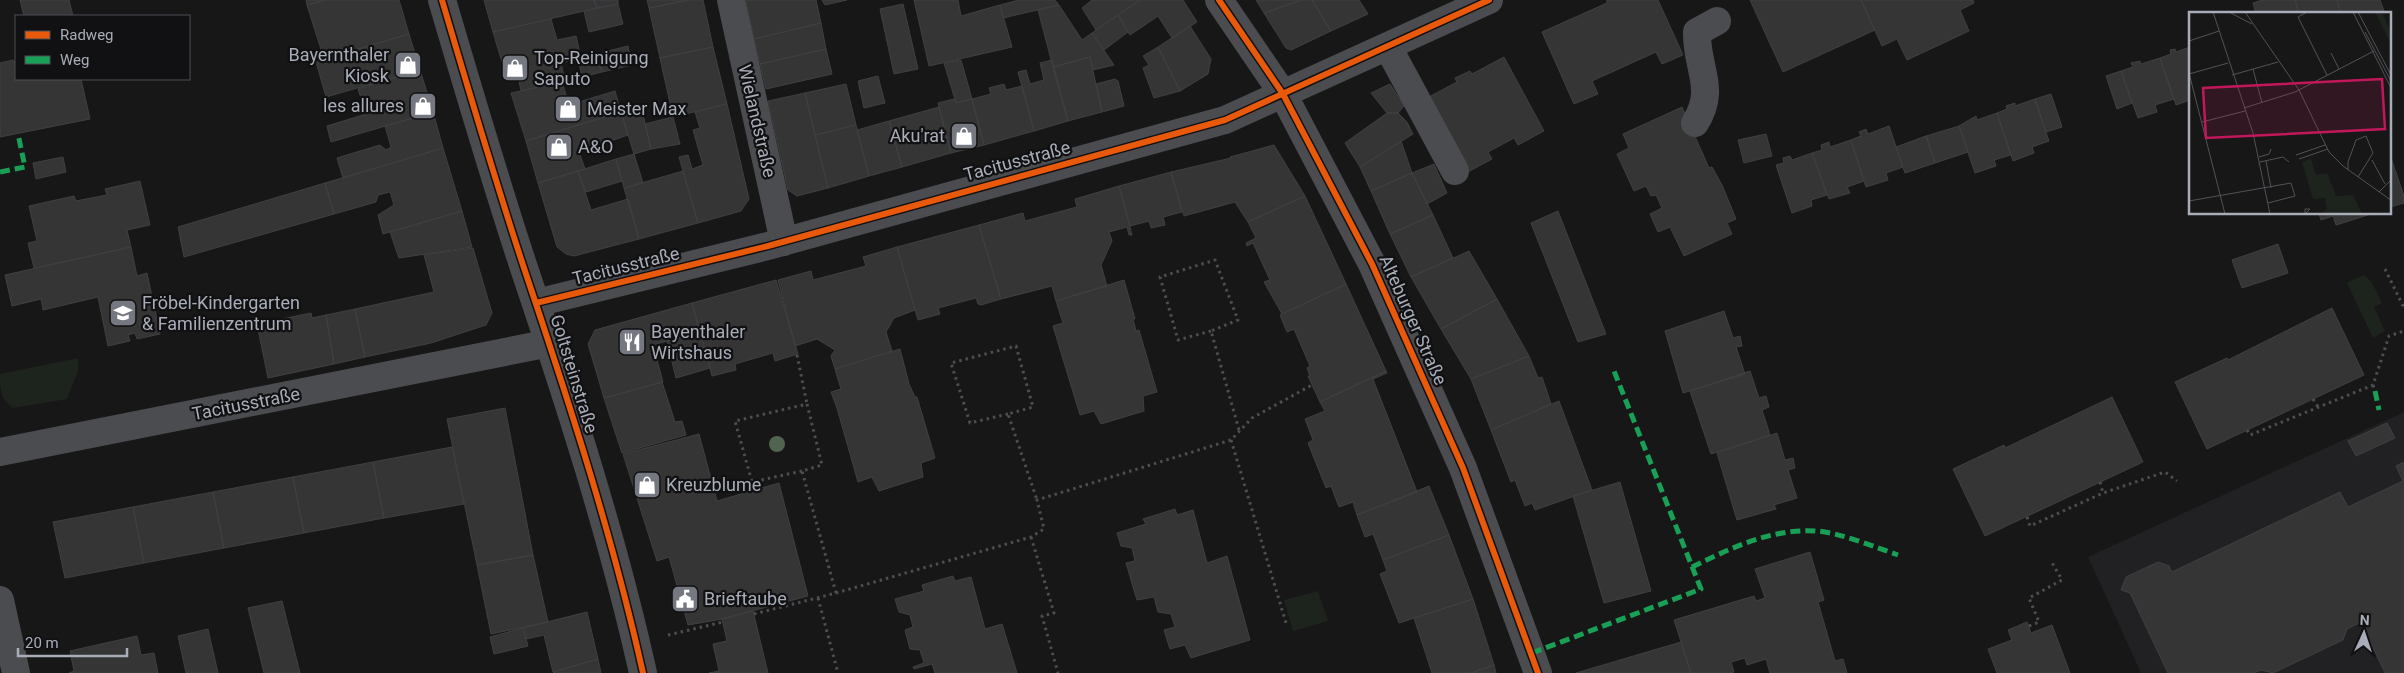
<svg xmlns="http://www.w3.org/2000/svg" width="2404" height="673" font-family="Roboto,sans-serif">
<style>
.built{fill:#212123}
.green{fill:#1d241e}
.building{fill:#353536;stroke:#3f4043}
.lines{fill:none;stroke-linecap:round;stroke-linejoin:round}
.path{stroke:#4d4e52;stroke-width:3;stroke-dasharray:2.5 4;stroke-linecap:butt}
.minor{stroke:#4b4c50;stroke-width:28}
.quiet{stroke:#1a9f57;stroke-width:5;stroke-dasharray:10 5;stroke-linecap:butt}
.cycleway-casing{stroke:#111113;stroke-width:9}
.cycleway{stroke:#e8590c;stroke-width:6}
.tree{fill:#506451}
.labels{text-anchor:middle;stroke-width:4.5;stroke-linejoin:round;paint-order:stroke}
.poi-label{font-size:18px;fill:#a8adb8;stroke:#111113;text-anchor:start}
.street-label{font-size:18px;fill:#a8adb8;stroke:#111113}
.inset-road{fill:none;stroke:#515357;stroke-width:1}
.view{fill:#c2185b;fill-opacity:0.15;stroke:#c2185b;stroke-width:2.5}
.inset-edge{fill:none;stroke:#a8adb8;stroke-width:2.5}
</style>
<rect width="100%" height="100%" fill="#171717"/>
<path class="built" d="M2404,412V673H2141L2088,557Z"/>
<path class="green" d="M2364,275L2371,281L2382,303L2374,307L2385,331L2373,338L2347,283Z
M78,358V371L67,399L13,408C0,399 0,388 0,374Z
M1318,591L1328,621L1293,631L1284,600Z"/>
<path class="building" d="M20,0H69L73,16H24Z
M306,0H326L307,5Z
M326,0H399L409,34L324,59L307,5Z
M484,0H594L597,8L493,32Z
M594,0H618V4L597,8Z
M647,0H688L649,8Z
M688,0H703L713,47L660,58L649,8Z
M746,0H816L821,23L754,39Z
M822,0H847L825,5Z
M914,0H958L961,16L1000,5L1012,47L929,66Z
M1019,0H1055L1059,5L1003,18L1000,5Z
M1092,0H1140L1096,30L1082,8Z
M1140,0H1183L1197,22L1172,38L1158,16L1130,35L1118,15Z
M1256,0H1302L1264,13Z
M1302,0H1312L1331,31L1291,50L1286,48L1264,13Z
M1312,0H1359L1368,14L1331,31Z
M1607,0H1658L1683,55L1662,64L1656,52L1592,81L1598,94L1574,104L1542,32L1607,3Z
M1750,0H1861L1875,30L1783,72Z
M1861,0H1973L1974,3L1960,10L1969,31L1907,60L1897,39L1882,46Z
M2262,0H2295L2299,14H2256L2253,3Z
M2295,0H2337L2341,14H2299Z
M2337,0H2380L2384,11L2377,14H2341Z
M618,4L623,24L589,32L584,11Z
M903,4L918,69L894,74L880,9Z
M1059,5L1082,40L1092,33L1114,65L1093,70L1090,57L1053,67L1038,10Z
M1118,15L1128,32L1104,50L1092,33Z
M551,19L557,40L576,36L581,58L561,63L565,81L521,91L518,76L507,79L493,32Z
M821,23L826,49L760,64L754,39Z
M1190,26L1211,59L1208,74L1180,91L1158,47Z
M409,34L420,70L326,97L316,62Z
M628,46L632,65L602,72L596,54Z
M713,47L727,104L673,117L660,58Z
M1158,47L1180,91L1154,98L1143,68L1149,65L1143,56Z
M2190,47V100L2176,105L2160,58L2171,54L2170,50L2175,49L2176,52Z
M826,49L832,74L766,89L760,64Z
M596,55L602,72L582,77L578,59Z
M1090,57L1102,112L1068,121L1053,67Z
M1504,57L1544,131L1518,145L1514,138L1488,152L1492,159L1466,173L1425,99L1457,82L1455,78L1470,71L1472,74Z
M2160,58L2174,99L2155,105L2157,112L2138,118L2121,71L2133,67L2131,63L2140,61L2141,64Z
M13,60V62L16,61V79H81L90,119L0,137V63Z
M961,60L972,99L956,103L944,63Z
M1052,60L1068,121L1034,131L1018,72L1026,70L1030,84L1044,80L1040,63Z
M420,70L433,112L331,142L327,126L376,111L373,101L363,104L358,89Z
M2121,71L2132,103L2117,109L2106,76Z
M878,76L885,103L864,108L858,81Z
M1115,79L1118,81L1124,106L1102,112L1096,84Z
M562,82L569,105L615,91L621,112L526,141L511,93Z
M846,84L856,125L815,135L805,93Z
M1004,84L1006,90L1022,86L1034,131L984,145L972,99L991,94L989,88Z
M1390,84L1404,106L1398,113H1387L1371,93Z
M805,93L828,188L797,196L788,190L768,101Z
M2051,94L2062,127L2046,132L2035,99Z
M954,99L956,103L972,99L984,145L951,153L938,103Z
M2035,99L2049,141L2032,147L2034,153L2013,161L1997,113L2007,109L2006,106L2015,103V106Z
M727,104L749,199L741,211L698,223L679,157L688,155L692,169L703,165L693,130L700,128L695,112Z
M641,106L651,149L634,154L621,112Z
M939,107L951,153L902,167L889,121Z
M1682,107L1709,168L1712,167L1722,185L1736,219L1727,223L1732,234L1684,256L1670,227L1658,232L1650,214L1662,208L1656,195L1651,196L1646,186L1634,191L1617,154L1629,148L1623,134Z
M433,112L443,148L343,178L337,158L380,145L386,150L391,147L385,126Z
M621,112L628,135L579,152L585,169L538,183L526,141Z
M1387,113H1398L1407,122L1413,134L1360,167L1345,143Z
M1997,113L2011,155L1994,160L1996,166L1975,173L1959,126L1976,116L1977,120Z
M673,117L680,144L651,149L645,124Z
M889,121L902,167L869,176L857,130Z
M856,125L869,176L828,188L815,135Z
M1889,126L1903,167L1886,173L1888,180L1866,187L1851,140L1861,136L1859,132L1866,129L1868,134Z
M1959,126L1968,152L1935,163L1926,136Z
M1766,134L1772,156L1744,163L1738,140Z
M1926,136L1935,163L1905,173L1896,147Z
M1851,140L1864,181L1847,187L1850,193L1829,199L1812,153L1822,150L1821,145L1829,142L1830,147Z
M1401,141L1412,173L1371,191L1360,167Z
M1274,145L1305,196L1248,222L1235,202L1184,216L1171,172L1231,158L1230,157Z
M443,148L462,211L383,234L378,215L394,205L390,192L378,195L376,202L334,214L325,183Z
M1812,153L1827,195L1811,200L1812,206L1792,213L1776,165L1784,163L1783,158L1790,156L1792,160Z
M634,154L643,183L624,188L616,159Z
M2390,155L2404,196V203L2390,207Z
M63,157L66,172L36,179L33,163Z
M616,159L622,181L586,192L578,171Z
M1434,164L1447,193L1427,204L1412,173Z
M578,171L591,210L628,199L639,239L574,256L566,254L557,247L538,183Z
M683,171L698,223L639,239L624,188Z
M1171,172L1182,212L1163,217L1165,225L1151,228L1149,221L1130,226L1119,186Z
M1412,173L1433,215L1390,234L1371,191Z
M140,181L150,225L127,230L131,247L34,268L28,243L37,241L29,206L74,196L76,201L107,195L105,189Z
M325,183L334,214L184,257L178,227Z
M1119,186L1132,235H1129L1127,227L1109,232L1112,241L1101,265L1107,286L1056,301L1052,286L1001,299L979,225L1023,213L1025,221L1077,207L1075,199Z
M1305,196L1346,284L1282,314L1264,282L1270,280L1253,243L1247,246L1246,243L1256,238L1248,222Z
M462,211L472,247L399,258L390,232Z
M1558,211L1606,334L1578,342L1531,223Z
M2319,214H2371L2336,225L2333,216L2321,220Z
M1433,215L1453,258L1411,277L1390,234Z
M979,225L1001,299L981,305L978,304L976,298L938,308L940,314L918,320L897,247Z
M2278,244L2288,273L2242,288L2232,260Z
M131,247L137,276L147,273L160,334L137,339L135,333L128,335L130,341L108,346L98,297L43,310L41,299L12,306L5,275Z
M897,247L915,310L894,318L886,332L892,351L835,369L831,356L835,350L817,339L795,346L778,280L811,271L813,280L866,266L863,257Z
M473,248L492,313L486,325L431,343L365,357L355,309L434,292L424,255Z
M1469,251L1497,299L1441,329L1411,277Z
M776,280L798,354L775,361L773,353L735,364L736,370L712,376L692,303Z
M1124,280L1135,319H1133L1136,331L1139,330L1157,392L1143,396L1144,411L1101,424L1094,411L1080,415L1053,326L1063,323L1056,301Z
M1346,284L1386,371L1320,402L1308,376H1310L1307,368L1310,366L1294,329L1287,332L1280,315Z
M1497,299L1529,356L1471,379L1441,329Z
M692,303L700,332L653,345L663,382L604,398L588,344L595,330Z
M2332,308L2364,375L2207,449L2175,382L2227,358L2228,360Z
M355,309L365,357L334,364L326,315Z
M1724,311L1733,338L1740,336L1742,346L1736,347L1745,374L1683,393L1665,331Z
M311,313L312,318L326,315L334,364L268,378L258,329L274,326L277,320Z
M700,332L710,368L676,378L667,341Z
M900,349L909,384L915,397H917L935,458L921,463L923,477L879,491L872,477L858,482L837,408L831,392L841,389L835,369Z
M1529,356L1538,378L1542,377L1551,404L1491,430L1471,379Z
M1386,371L1387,373L1373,379L1417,492L1357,515L1353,502L1339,507L1331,486L1326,488L1308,443L1313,440L1305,419L1325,411L1320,402Z
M1750,371L1759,398L1766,396L1769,407L1762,410L1770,435L1711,454L1690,391Z
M662,382L675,422L682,421L686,435L622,453L604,398Z
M2112,397L2143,462L1985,536L1953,469L2004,445L2005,448Z
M1559,401L1592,490L1535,510L1532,503L1525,506L1515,480L1511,482L1491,430Z
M505,408L533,555L477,565L447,419Z
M2387,423L2395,438L2356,456L2348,441Z
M1777,433L1785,460L1793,458L1795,468L1788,470L1797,498L1774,505L1776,509L1737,520L1717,453Z
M699,434L717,501L779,483L808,596L722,619L688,625L669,557L657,561L623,454Z
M452,447L464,504L384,518L373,462Z
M373,462L384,518L304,533L293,477Z
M2404,462V673H2385L2361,622L2347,629L2343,640L2273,673L2261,670L2254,673H2168L2130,593L2121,590L2126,577L2158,562L2169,566L2172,572L2340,492L2348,507L2403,481L2396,466Z
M293,477L304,533L224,548L213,492Z
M1620,482L1651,591L1604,603L1573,496Z
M1429,486L1449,535L1383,560L1373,534L1365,537L1357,515Z
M213,492L224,548L144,563L133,507Z
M133,507L144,563L65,578L53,522Z
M1175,509L1177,515L1193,510L1207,563L1227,556L1250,640L1191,658L1185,645L1170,649L1164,630L1175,627L1171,614L1158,612L1154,597L1137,600L1126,563L1135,561L1132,548L1121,546L1117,533L1146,524L1143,519Z
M1449,535L1473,599L1399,623L1380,574L1387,571L1383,560Z
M1810,552L1824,600L1818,602L1835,661L1843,659L1847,673H1770L1766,659L1747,665L1745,658L1731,662L1734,672L1730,673H1691L1674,620L1754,596L1756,601L1765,598L1755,569Z
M533,555L548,622L491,634L477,565Z
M953,576L955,581L971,577L985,629L1002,624L1017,673H935L932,664L914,669L913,667L924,663L920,650L910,649L905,630L913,627L910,615L899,612L895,599L924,591L922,585Z
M1473,599L1494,665L1471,673H1432L1414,618Z
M282,601L300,673H264L248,608Z
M753,611L768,673H709L719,671L713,644L727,641L722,619Z
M587,612L598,659L553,672L544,635L526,639L523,628Z
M2027,622L2031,633L2052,625L2070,673H1997L1988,649L2012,640L2008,630Z
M523,628L528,646L494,654L490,637Z
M208,629L218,673H186L178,636Z
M137,636L141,655L154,653L158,673H69L74,671L70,651Z
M1681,642L1691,673H1576Z
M598,659L601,673H554L553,672Z
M1494,665L1496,673H1471Z"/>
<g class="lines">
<path class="path" d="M2385,269L2404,308
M1211,331L1178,340L1160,277L1215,260L1238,320L1211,331L1239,430
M797,355L807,404
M2373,385L2375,391
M2313,399L2318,407
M1008,414L970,423L951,363L1016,346L1033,407L1008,414L1037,500
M2247,430L2250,435L2373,385L2389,336L2404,331
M1231,440L1286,623
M802,471L752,482L735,421L807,404L822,465L802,471L836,593
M2100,482L2103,493
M2027,517L2030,526L2103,493L2165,472L2177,481
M1031,537L1054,613L1042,616L1058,673
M818,598L838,673
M754,614L836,593L1031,537L1044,529L1037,500L1231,440L1252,418L1312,385
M2029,626L2039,622L2029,598L2062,580L2051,561
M668,635L723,622"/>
<path class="minor" d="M442,0C469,92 496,184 526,274C570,405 613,538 643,673
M731,0L784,242
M1219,0L1283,94L1372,264L1463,468L1538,673
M1388,47L1455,171
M1695,123C1717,89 1696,68 1697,32L1717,21
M536,303L768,246L1225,120L1489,0
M0,452L550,343
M0,600L16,673"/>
<path class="quiet" d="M0,172L25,167L18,134
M2375,391L2379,410
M1692,567C1731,548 1772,528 1817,531C1841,533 1875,547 1898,555
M1532,653L1701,589L1614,371"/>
<g class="cycleway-casing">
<path id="cycleway" d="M442,0C469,92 496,184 526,274C570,405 613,538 643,673
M1219,0L1283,94L1372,264L1463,468L1538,673
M536,303L768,246L1225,120L1489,0"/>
</g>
<use href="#cycleway" class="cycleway"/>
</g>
<circle class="tree" cx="777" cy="444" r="8"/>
<defs>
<g id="shop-square" transform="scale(1.4375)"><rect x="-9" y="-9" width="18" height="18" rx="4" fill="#757880" stroke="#111113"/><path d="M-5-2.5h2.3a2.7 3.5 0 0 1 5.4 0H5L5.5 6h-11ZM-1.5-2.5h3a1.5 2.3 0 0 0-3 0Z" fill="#fff"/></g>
<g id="school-square" transform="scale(1.4375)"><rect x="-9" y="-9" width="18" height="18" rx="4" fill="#757880" stroke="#111113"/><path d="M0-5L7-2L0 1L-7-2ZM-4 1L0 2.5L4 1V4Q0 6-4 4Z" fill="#fff"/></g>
<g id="restaurant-square" transform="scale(1.4375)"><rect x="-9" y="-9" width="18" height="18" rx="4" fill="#757880" stroke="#111113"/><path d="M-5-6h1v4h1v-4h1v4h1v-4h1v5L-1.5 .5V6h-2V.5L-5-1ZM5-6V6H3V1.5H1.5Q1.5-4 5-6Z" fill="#fff"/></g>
<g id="civic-square" transform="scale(1.4375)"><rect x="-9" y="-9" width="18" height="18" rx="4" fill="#757880" stroke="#111113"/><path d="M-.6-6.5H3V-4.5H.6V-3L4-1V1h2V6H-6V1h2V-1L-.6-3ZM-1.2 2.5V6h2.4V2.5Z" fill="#fff"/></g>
</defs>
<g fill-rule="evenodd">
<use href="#shop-square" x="408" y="65"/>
<use href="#shop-square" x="515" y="68"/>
<use href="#shop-square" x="423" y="106"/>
<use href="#shop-square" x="568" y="109"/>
<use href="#shop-square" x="964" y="136"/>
<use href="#shop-square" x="559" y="147"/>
<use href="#school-square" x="123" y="313"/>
<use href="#restaurant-square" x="632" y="342"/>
<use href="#shop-square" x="647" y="485"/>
<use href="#civic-square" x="685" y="599"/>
</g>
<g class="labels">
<g class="poi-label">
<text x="389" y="61" text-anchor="end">Bayernthaler<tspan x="389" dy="21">Kiosk</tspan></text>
<text x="534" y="64">Top-Reinigung<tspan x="534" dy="21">Saputo</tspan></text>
<text x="404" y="112" text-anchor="end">les allures</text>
<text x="587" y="115">Meister Max</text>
<text x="945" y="142" text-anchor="end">Aku'rat</text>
<text x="578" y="153">A&amp;O</text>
<text x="142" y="309">Fröbel-Kindergarten<tspan x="142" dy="21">&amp; Familienzentrum</tspan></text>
<text x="651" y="338">Bayenthaler<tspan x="651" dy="21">Wirtshaus</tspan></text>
<text x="666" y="491">Kreuzblume</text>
<text x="704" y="605">Brieftaube</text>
</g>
<g class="street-label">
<text transform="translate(757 121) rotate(77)" y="6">Wielandstraße</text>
<text transform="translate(1017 161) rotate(-15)" y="6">Tacitusstraße</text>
<text transform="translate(626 266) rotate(-14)" y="6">Tacitusstraße</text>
<text transform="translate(1413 320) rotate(66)" y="6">Alteburger Straße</text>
<text transform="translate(574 374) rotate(73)" y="6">Goltsteinstraße</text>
<text transform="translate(246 404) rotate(-11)" y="6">Tacitusstraße</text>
</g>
</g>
<g transform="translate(2189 12)">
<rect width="202" height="202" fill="#171717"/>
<path d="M186,0H193L202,20V32ZM122,147L127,163L138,161L147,184L164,183L173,202H132L138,197L136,186L125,187L123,184L113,150Z" fill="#1d241e"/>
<path class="inset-road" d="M24,0L64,121L81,202M40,0L63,12M56,0L110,78L140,140L154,154L203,189M118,0L109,5L138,63M164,0L203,78M169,0L203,65M176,20L203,71M0,29L30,19M142,41L150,57M64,57L73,91M0,61L36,202M0,62L39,51M43,63L89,50M55,96L106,80L185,39M13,110L56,99M107,143L136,133M70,145L80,142L82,137M110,147L139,137M183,148L196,172M77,149L82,176M71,150L94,145L100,150M159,158V150L167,128L177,124L184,141L169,165M190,180L203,167M0,189L102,171L106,184L79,191M116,202V197H121L116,202"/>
<path class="view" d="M193,67L196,117L17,126L14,76Z"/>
<rect width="202" height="202" class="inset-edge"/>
</g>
<rect x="15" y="15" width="175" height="65" fill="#111113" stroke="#4d4f55"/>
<rect x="25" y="31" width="25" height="8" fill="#e8590c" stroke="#4d4f55"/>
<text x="60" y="40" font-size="15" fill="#a8adb8">Radweg</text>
<rect x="25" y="56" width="25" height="8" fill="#1a9f57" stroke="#4d4f55"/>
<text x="60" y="65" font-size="15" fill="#a8adb8">Weg</text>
<g transform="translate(2364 633) rotate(3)" stroke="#111113" stroke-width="4" paint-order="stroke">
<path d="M0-4L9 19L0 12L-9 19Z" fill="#a8adb8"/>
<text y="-8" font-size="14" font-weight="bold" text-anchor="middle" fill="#a8adb8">N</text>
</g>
<path d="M18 648v8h109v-8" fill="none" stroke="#a8adb8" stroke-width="2.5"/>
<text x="25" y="648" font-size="15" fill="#a8adb8" stroke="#111113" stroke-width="4" paint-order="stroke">20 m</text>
</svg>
